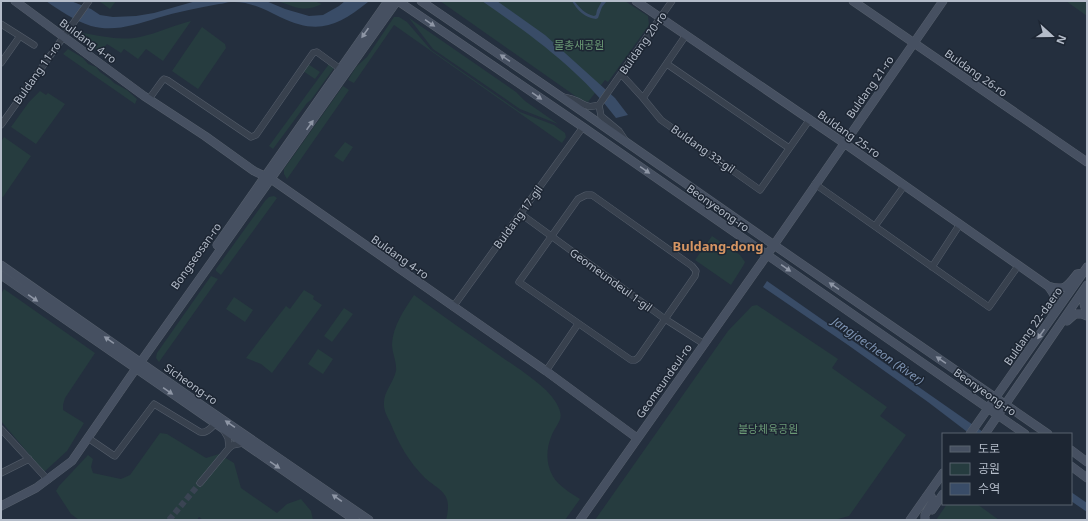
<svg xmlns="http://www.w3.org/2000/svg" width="1088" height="521" font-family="'Noto Sans','Noto Sans KR',sans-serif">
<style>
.green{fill:#263c3f}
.water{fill:#394c67}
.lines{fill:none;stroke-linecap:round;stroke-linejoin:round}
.street-tunnel{stroke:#3a4453;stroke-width:6;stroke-dasharray:6 3;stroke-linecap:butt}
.street-casing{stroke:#565f6c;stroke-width:7}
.secondary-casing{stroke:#565f6c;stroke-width:9}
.street{stroke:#38414e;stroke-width:6}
.secondary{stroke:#465061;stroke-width:8}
.oneway{fill:#8e96a5}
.labels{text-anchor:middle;stroke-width:3;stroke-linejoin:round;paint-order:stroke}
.street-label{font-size:11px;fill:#b4bcc9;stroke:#1d2633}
.park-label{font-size:11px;fill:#6b9a76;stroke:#1d2633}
.water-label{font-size:12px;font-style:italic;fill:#7c92b1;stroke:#1d2633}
.quarter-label{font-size:13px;font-weight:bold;fill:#d59563;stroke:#1d2633}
</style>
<rect width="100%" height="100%" fill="#242f3e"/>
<path class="green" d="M99,1H116L110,9Z
M278,1H314L322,4C304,13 295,7 278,1Z
M440,1H625L648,16L649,25L608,82L605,80L588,102L581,100Z
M1066,1H1087V16Z
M394,17H399L407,22L431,50L520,112L554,125L565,133L566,137L562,143L394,25L354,83L348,80L356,67L367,57Z
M409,18L516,92L525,101L558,124L520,109L433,49Z
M191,21L163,61L146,49L138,59L124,49L121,53L107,44L100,52L79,37L82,33C102,36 120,41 140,37C158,33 174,25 191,21Z
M202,27L225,44L226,48L198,89L172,71Z
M68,49L83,58L88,64L96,67L100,72L110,79L114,83L127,90L137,99L135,104L63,54Z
M308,64L320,72L315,79L303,71Z
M329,64L334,68L311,100L307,103L273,149L269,146Z
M343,86L349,90L287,179L284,174V169Z
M40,91L46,95L48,93L65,104L36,144L11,127L29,102Z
M4,137L31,156L3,197L1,196V142Z
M345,142L353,147L343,162L334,156Z
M274,196L277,198L221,275L216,271V269L265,201L269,197Z
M712,236L740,255L745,262L743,266L731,285L695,260Z
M211,276L218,279L159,362L156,358L157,353Z
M4,289L95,353L65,398L63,405V410L84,423L67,451L44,472L1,421V294Z
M304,290L314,296L313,299L322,305L272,373L261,364L246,358L286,306L290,309Z
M414,295C441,315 469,334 496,353C514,366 544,384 555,401C567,420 557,421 551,437C545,452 546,470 558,483C564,489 572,494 580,499L565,520H446C448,512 450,501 444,494C439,487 431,484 425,478C408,461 399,444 390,422C387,416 384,411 384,405C383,392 393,384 396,371C397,362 392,353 392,344C393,326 404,310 414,295Z
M234,297L253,310L245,322L226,309Z
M757,305L838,359L832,368L887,407L880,416L906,435L849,516L834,520H595L728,331L752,306Z
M344,308L353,314L332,342L324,336Z
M318,349L333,359L323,374L308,364Z
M160,433L167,434L206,458L219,454L234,463L241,488L277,513L287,504L301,499L311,511L313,520H203L199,517L197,520H79L71,514L56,491L59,486L88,455L93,459L91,467L93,473L121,479L130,475Z
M947,504H977L999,520H936Z"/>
<path class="water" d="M46,1H71L91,9L100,15L113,17L136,16L154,13L196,1H266L285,9L309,16L323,15L339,6L345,1L368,2C337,27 317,35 280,17C264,9 249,1 231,2C227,2 223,4 219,4C198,8 177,12 157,18C135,25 114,32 91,26C75,21 59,10 46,1Z
M482,1H497L545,35L615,98L628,115L616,118C580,70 531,35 482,1Z
M572,1H574C580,8 585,14 594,16L596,15L597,10L602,1L606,2L602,7L598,18L596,19C585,18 577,10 572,1Z
M767,281L986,434H970L928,402L848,345L763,287Z
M1071,492L1087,503V512L1071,501Z"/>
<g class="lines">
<path class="street-tunnel" d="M169,520L200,483"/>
<g class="street-casing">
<path id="street" d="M1,24L20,36L1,63
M686,35L643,98L661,120L760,190L810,119
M20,36L34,45
M667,64L789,148
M621,74L643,98
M563,97C568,98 573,99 577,101C587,106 587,108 599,105
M149,99L162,81L164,79L167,80L251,137L256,135L313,53L317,52L343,71
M1,125L89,1
M625,140L619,131L601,116L599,105L672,1
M815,184L989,307L1018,266
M586,195H592L692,266L696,271L695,276L638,358L635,360H631L519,282L578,199Z
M521,214L665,319L704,344
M875,226L904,186
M932,267L960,224
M453,307L583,127
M546,371L578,324
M1,429L48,480
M224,431L228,438L229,448
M88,438L113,455L115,456L154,404L200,432C206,434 211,428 215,424
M1,473L29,459
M200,483L229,448L233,445L243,443"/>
</g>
<g class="secondary-casing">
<path id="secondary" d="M15,1L144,96L205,136L254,171L271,179L546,371L637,438
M398,1L583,127L1025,434
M421,1L560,96L774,245L1048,434
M636,1L844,143L1048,286C1065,291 1067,287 1077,274L1083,273
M853,1L1087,162
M217,245L388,1
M1,265L207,409L369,520
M1,275L355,520
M1048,286C1056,296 1058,302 1051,312
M1087,292C1083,298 1083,305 1087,312
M1067,321L1075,314H1082L1087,316
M970,434L1087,267
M985,434L1087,285
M1071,450L1087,462
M1071,466L1087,478
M1,506L36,488L72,461L130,377L397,1
M932,510L943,494
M580,520L767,255L943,1
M910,520L943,473
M925,520V515L933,501L931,496L926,497"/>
</g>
<use href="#street" class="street"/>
<use href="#secondary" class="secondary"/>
</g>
<defs><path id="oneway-solid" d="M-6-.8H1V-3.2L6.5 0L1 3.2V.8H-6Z"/></defs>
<g class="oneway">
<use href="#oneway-solid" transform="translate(430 23) rotate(34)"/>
<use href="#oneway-solid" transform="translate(365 33) rotate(125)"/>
<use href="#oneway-solid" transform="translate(505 58) rotate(-146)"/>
<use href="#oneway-solid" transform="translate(537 96) rotate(34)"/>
<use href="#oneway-solid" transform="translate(310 125) rotate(-55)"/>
<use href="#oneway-solid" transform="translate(645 170) rotate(35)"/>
<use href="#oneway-solid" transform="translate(786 268) rotate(35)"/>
<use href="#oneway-solid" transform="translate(834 286) rotate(-146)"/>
<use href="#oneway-solid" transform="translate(33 298) rotate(35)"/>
<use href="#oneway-solid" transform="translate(1041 334) rotate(125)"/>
<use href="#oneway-solid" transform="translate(109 340) rotate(-145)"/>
<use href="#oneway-solid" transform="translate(941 360) rotate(-146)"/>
<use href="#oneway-solid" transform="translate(168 391) rotate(35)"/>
<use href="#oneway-solid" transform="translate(230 424) rotate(-146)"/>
<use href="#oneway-solid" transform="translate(275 465) rotate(34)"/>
<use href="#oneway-solid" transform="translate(337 498) rotate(-145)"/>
</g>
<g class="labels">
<g class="street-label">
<text transform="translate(88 41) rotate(36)" y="4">Buldang 4-ro</text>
<text transform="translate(643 43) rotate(-55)" y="4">Buldang 20-ro</text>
<text transform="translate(37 73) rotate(-55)" y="4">Buldang 11-ro</text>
<text transform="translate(976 73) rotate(35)" y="4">Buldang 26-ro</text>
<text transform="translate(870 87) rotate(-55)" y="4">Buldang 21-ro</text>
<text transform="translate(849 134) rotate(35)" y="4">Buldang 25-ro</text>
<text transform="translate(703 149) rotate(35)" y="4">Buldang 33-gil</text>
<text transform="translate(718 208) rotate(35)" y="4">Beonyeong-ro</text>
<text transform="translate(518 217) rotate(-54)" y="4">Buldang 17-gil</text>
<text transform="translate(196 256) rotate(-55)" y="4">Bongseosan-ro</text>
<text transform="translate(400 257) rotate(35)" y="4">Buldang 4-ro</text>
<text transform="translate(611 280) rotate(36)" y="4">Geomeundeul 1-gil</text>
<text transform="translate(1033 326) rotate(-55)" y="4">Buldang 22-daero</text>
<text transform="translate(664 381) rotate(-55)" y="4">Geomeundeul-ro</text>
<text transform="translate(191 384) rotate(35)" y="4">Sicheong-ro</text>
<text transform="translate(985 392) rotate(35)" y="4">Beonyeong-ro</text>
</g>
<g class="park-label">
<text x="579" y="49">물총새공원</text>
<text x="768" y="433">불당체육공원</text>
</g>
<g class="water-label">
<text transform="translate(878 351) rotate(35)" y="4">Jangjaecheon (River)</text>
</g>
<g class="quarter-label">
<text x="718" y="251">Buldang-dong</text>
</g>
</g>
<rect width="1088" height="521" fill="none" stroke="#b4bcc9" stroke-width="4"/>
<rect x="942" y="433" width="130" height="72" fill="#1d2633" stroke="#59626f"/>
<rect x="950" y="446" width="20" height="6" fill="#465061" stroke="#59626f"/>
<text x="978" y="453" font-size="12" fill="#b4bcc9">도로</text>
<rect x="950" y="463" width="20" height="12" fill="#263c3f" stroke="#59626f"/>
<text x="978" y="473" font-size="12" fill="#b4bcc9">공원</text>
<rect x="950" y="483" width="20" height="12" fill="#394c67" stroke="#59626f"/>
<text x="978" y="493" font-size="12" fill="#b4bcc9">수역</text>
<g transform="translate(1052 36) rotate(111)" stroke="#1d2633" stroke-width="3" paint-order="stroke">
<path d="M0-3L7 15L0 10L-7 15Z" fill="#b4bcc9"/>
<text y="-6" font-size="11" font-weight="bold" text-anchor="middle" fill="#b4bcc9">N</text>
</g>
</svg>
